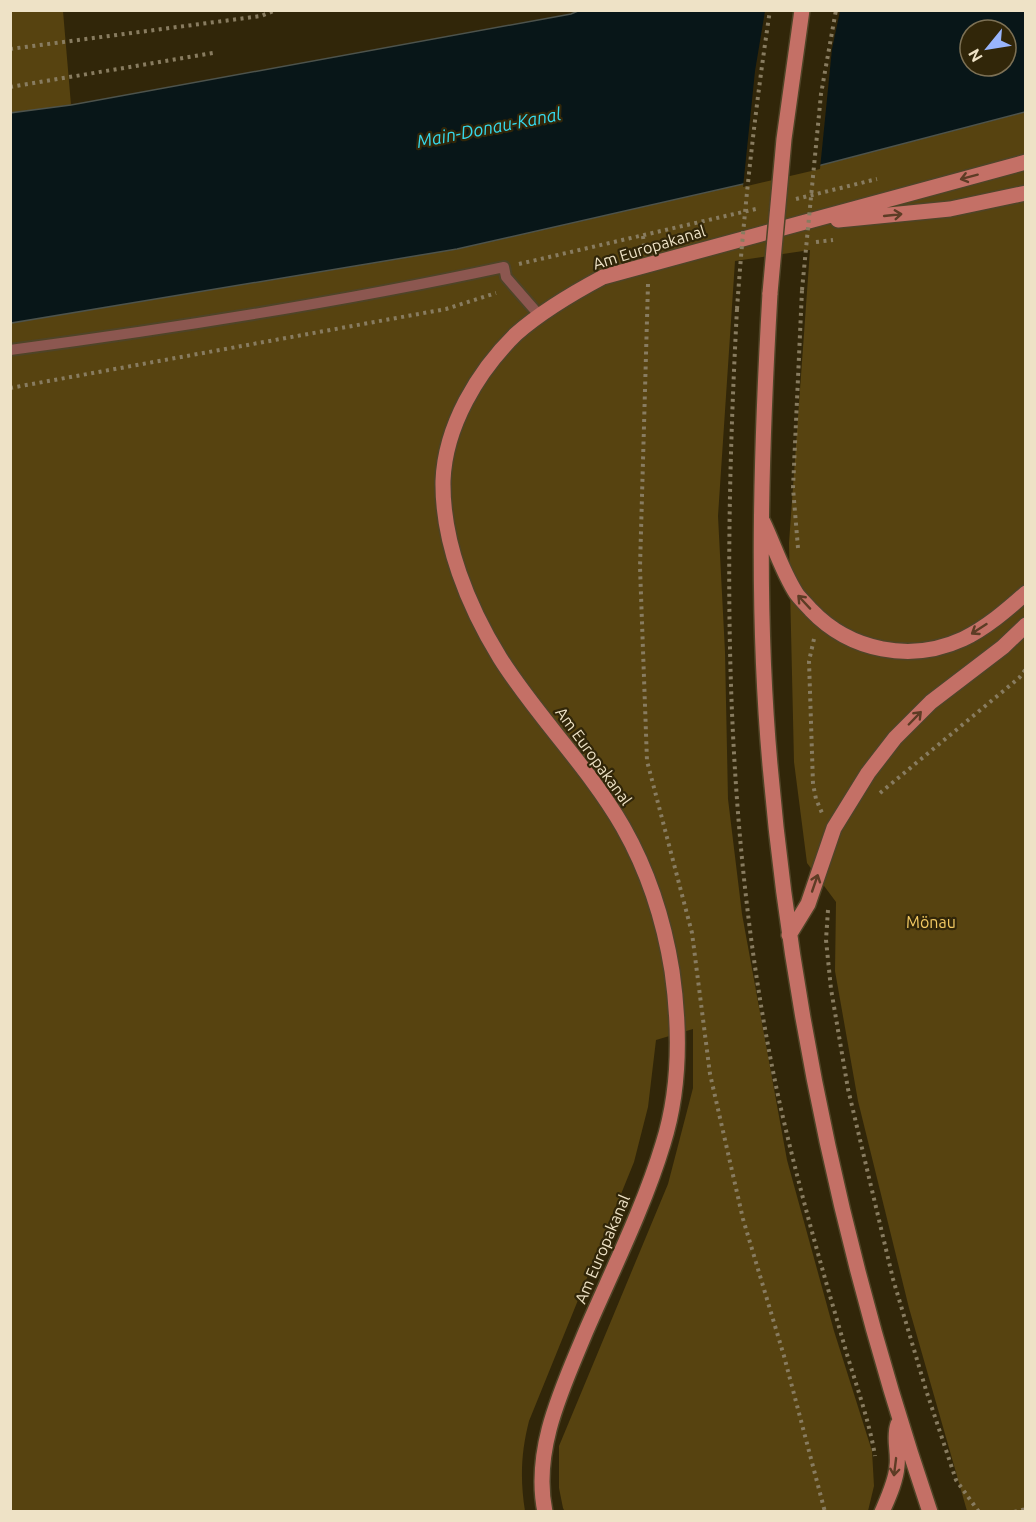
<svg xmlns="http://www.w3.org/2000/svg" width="1036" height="1522" font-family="Ubuntu,sans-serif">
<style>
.green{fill:#574310}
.water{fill:#081618;stroke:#4d534c;stroke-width:1.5;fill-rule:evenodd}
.pier{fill:#312609}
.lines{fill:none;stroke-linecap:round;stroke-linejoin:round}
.service-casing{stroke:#4f4427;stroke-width:14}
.secondary-casing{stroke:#4f4427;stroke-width:18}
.path{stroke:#887c60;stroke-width:4;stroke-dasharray:3 4.5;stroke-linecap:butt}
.service{stroke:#8c5750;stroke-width:10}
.secondary{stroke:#c47066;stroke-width:15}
.secondary-bridge-casing{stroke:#4f4427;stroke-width:18;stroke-linecap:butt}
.path-bridge{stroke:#887c60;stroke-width:4;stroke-dasharray:3 4.5;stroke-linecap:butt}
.secondary-bridge{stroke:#c47066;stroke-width:15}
.oneway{stroke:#5d3c25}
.labels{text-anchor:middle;stroke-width:4.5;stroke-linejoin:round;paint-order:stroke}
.street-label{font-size:16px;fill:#eee2c6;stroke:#312609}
.park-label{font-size:16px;fill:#f4ca63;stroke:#312609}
.water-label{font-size:18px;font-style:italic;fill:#35d9ed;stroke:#312609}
</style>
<rect width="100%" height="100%" fill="#312609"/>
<path class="green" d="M10,11H63L71,105L11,113Z
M1025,112V1511H967L909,1308L858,1101L835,971L836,902L807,863L794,762L789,543L810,250L735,261L718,516L725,652L728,799L742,914L787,1160L834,1331L872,1451L874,1486L868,1511L565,1512L563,1508L559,1488V1446L668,1184L693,1088V1029L656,1040L648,1107L634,1162L529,1421C521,1452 520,1480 525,1511L11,1512V323L457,249L783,175Z"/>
<path class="water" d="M578,11H1025V112L783,175L457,249L11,323L10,113L71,105L571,14ZM970,30H1006V66H970Z"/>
<path class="pier" d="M765,11H840L832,49L820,169L743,187L755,71Z"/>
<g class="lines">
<g class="service-casing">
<path id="service" d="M10,350C176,328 341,302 504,267L506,277L540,316"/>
</g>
<g class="secondary-casing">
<path id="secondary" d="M838,220L950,209L1026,193
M770,293C761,450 756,608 770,765C792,1020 848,1270 930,1512
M763,522C774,545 782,571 796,593C800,599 806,604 811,610C850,651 911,663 963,639C986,628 1007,610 1026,593
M789,935L808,904L834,828L868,773L895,738L931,702L1003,647L1026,625
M545,1512C532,1449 563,1387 586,1331C612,1271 644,1207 663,1144C680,1090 680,1027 672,971C664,921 648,871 623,827C588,766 537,717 500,658C468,606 442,542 443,481C445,426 478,371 516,334C542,311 573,293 603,277L1026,162
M882,1512C888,1498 896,1481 897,1466C899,1452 893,1438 898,1424"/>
</g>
<path class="path" d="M10,49L261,16L276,10
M10,87L213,53
M796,199L877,179
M643,236L644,246
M816,242L833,240
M519,264L760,208
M648,284L640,567L647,761L692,933L710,1074L743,1219L784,1356L825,1512
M737,309C723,572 723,841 779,1100C797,1180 819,1259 842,1337C852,1374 869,1418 875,1456
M10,388L446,309L496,293
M798,548L793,488L802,290
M814,639L809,661L813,784L816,799L822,813
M880,793L1019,678L1026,669
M828,910L826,940L831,989L848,1089L893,1279L926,1390L956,1480L979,1512
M1014,1512L1026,1509"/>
<use href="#service" class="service"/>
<use href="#secondary" class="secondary"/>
<g class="secondary-bridge-casing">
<path id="secondary-bridge" d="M770,293L784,139L802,10"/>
</g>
<path class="path-bridge" d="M802,290L821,94L836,10
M737,309C744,209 755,110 770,10"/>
<use href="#secondary-bridge" class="secondary-bridge"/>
</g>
<defs><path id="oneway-shaft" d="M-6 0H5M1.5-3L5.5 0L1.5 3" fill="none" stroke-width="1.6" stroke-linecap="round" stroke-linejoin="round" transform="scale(1.5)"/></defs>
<g class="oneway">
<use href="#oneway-shaft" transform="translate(969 177) rotate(165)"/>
<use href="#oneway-shaft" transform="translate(893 215) rotate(-6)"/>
<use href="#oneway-shaft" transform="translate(804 602) rotate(-133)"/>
<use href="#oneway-shaft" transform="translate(979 629) rotate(147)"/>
<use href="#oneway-shaft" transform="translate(915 718) rotate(-46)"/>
<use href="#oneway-shaft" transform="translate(815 883) rotate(-71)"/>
<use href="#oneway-shaft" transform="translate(895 1467) rotate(97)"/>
</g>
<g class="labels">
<g class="street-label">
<text transform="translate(649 247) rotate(-17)" y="6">Am Europakanal</text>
<text transform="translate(594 756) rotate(54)" y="6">Am Europakanal</text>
<text transform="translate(602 1249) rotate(-67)" y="6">Am Europakanal</text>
</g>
<g class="park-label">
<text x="931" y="928">Mönau</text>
</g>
<g class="water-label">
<text transform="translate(489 128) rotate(-11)" y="6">Main-Donau-Kanal</text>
</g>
</g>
<rect width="1036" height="1522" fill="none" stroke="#eee2c6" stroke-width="24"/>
<g transform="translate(988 48) rotate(240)"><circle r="28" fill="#312609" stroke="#7d7155" stroke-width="1.5"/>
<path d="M0-4.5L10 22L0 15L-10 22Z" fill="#99b5fd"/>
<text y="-9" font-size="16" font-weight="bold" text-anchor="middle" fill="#eee2c6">N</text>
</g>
</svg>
